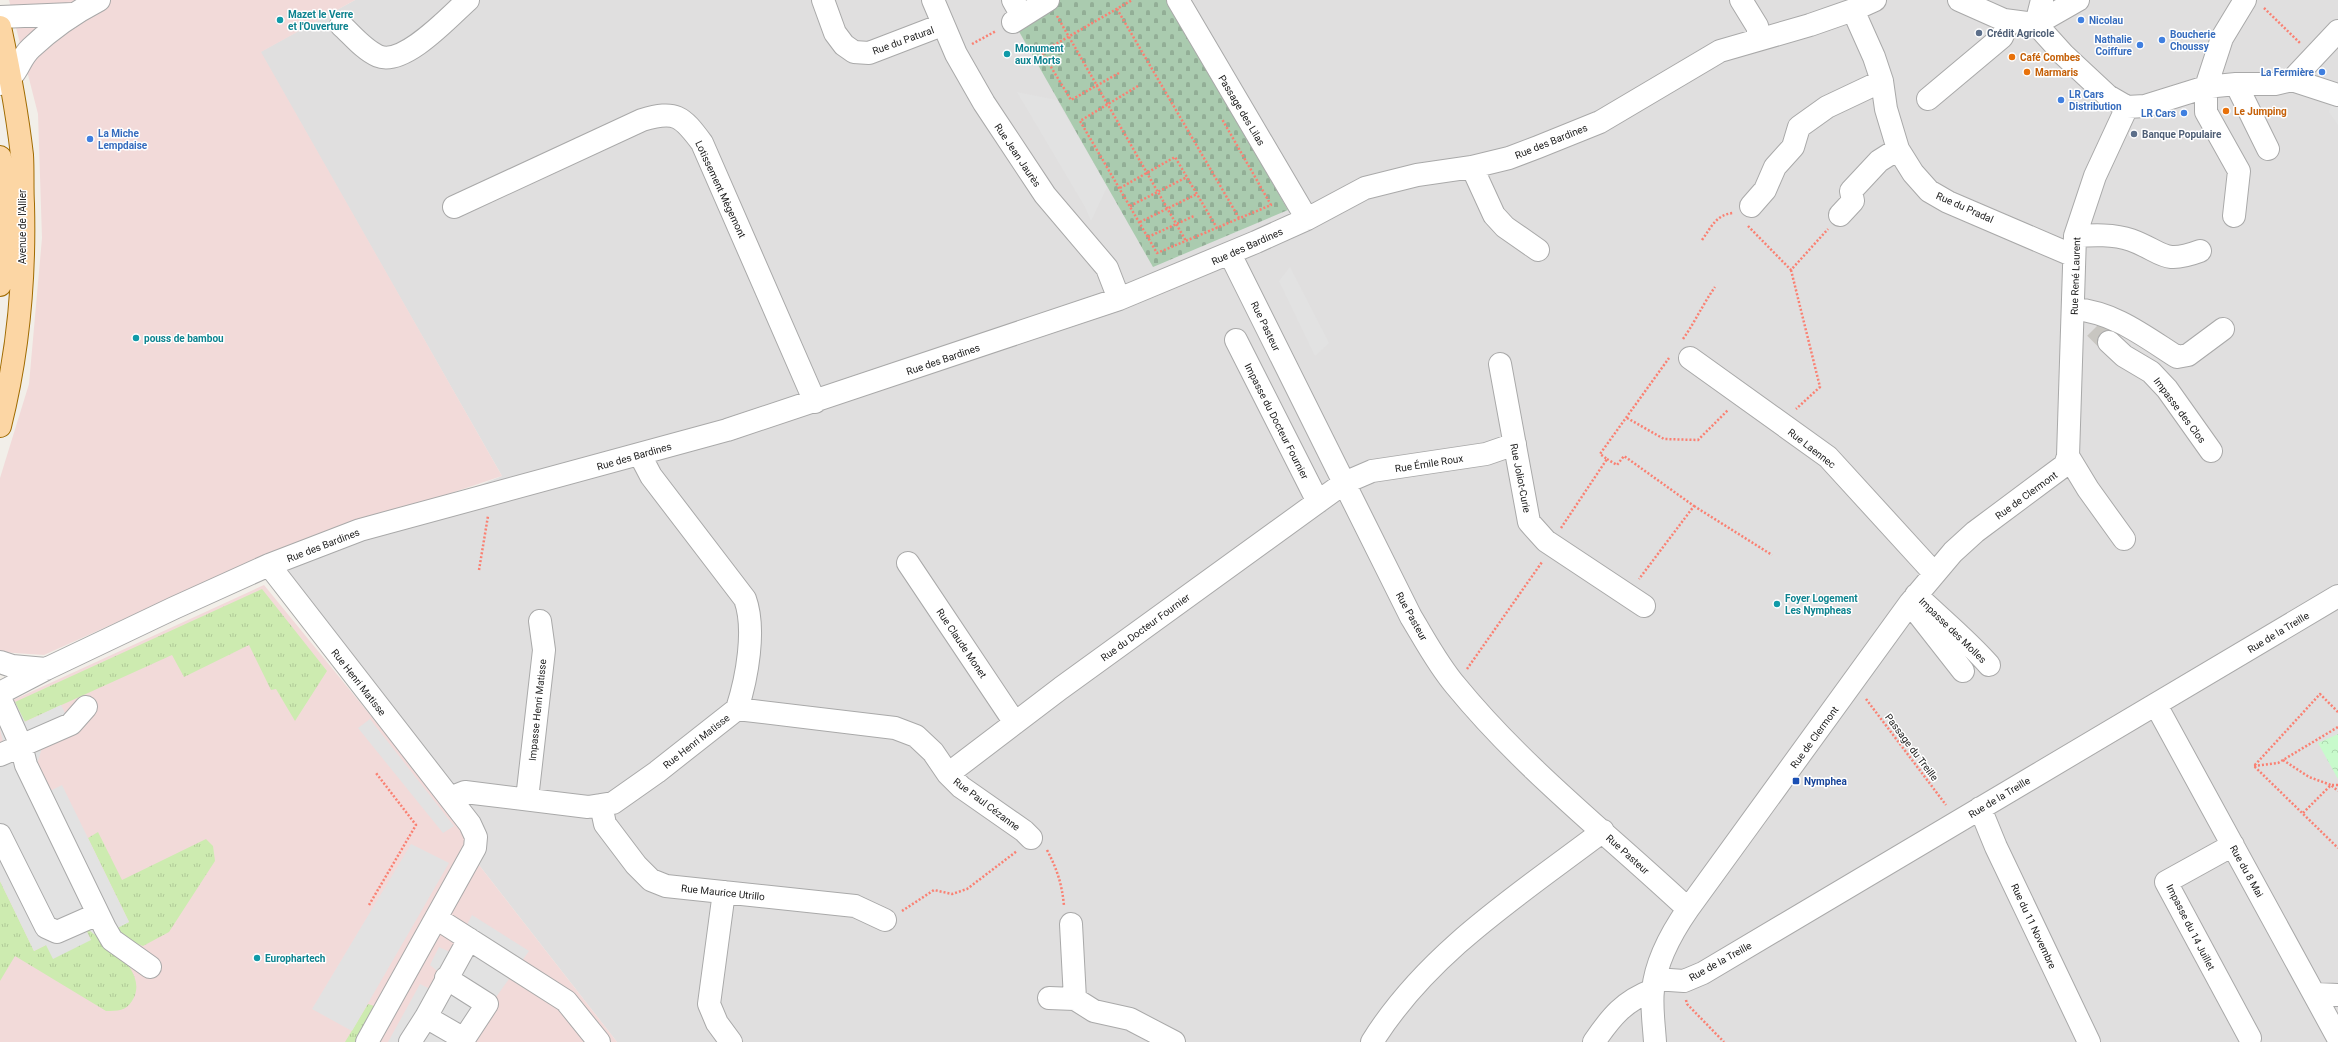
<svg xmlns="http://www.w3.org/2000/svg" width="2338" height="1042" font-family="Roboto,sans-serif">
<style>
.residential{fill:#e0dfdf}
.commercial{fill:#f2dad9}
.grass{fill:url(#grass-tufts)}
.cemetery{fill:url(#cemetery-stones)}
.park{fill:url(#park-crowns)}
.parking{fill:#e2e2e2}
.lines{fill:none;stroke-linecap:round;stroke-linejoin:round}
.minor-tunnel{stroke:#c8c6c1;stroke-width:22;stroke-dasharray:22 11;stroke-linecap:butt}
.minor-casing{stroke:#a9a9a9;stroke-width:24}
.major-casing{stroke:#a06b00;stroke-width:24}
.path{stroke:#fa8072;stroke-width:2.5;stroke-dasharray:2 2;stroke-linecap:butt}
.minor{stroke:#fff;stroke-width:22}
.major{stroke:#fcd6a4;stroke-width:22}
.culture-dot{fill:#0f9aa8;stroke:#fff;stroke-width:1.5}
.shop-dot{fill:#3f7fe0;stroke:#fff;stroke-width:1.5}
.service-dot{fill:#5c6f8a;stroke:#fff;stroke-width:1.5}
.food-dot{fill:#e8710a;stroke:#fff;stroke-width:1.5}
.transit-dot{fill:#1a4fb4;stroke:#fff;stroke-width:1.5}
.labels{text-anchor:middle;stroke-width:3;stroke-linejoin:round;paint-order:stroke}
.culture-label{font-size:10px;font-weight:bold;fill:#0d838f;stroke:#fff;text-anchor:start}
.shop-label{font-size:10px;font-weight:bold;fill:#366cbe;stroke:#fff;text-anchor:start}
.service-label{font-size:10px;font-weight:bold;fill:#4e5e75;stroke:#fff;text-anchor:start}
.street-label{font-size:10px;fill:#222;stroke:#fff}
.food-label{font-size:10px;font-weight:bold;fill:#c56008;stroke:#fff;text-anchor:start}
.transit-label{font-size:10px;font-weight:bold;fill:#164399;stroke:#fff;text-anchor:start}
</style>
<defs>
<pattern id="grass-tufts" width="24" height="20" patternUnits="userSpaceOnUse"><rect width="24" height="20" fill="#cdebb0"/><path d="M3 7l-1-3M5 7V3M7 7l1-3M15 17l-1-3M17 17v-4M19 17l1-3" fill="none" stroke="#b0c997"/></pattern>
<pattern id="cemetery-stones" width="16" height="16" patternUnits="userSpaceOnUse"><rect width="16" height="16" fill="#aacbaf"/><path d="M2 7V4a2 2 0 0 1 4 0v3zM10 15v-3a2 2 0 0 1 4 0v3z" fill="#92ae96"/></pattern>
<pattern id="park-crowns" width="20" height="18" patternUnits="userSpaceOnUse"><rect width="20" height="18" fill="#c8facc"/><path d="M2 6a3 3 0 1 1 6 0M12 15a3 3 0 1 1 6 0" fill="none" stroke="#acd6af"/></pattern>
</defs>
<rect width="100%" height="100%" fill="#f2efe9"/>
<path class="residential" d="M355,0H2338V1042H617L479,865L466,832L268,570L502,476L260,52Z"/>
<path class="commercial" d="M9,0H355L261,52L502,476L263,556L44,655L0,652V478L29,384L42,238L38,114Z
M264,585L466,832L479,865L617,1042H0V706Z"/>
<path class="grass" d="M262,589L327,671L295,721L276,689L271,690L249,645L184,677L172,655L24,722L15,702Z
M98,832L122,880L206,839L213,846L215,861L169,932L143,946L129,941L116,927L129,922L88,838Z
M0,881L34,951L46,945L91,940L84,926C103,941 151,971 132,1001C126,1011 118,1011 106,1011L15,956L0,981Z
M368,1004L374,1006L355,1042H345Z"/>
<path class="cemetery" d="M1001,0H1167L1288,210L1153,267Z"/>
<path class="park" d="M2338,734V779L2318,743Z"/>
<path class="parking" d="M1017,92L1057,100L1107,187L1091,221L1085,207Z
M2332,102L2338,104V125L2329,112Z
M1290,267L1329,343L1315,356L1279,281Z
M15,702L25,722L61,705L75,733L42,748L37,764L50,791L62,785L129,922L99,938L84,926L91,940L53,959L46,945L34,951L0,881V744L3,742L0,729V712Z
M370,719L454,826L443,833L358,728Z
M411,844L449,863L352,1031L312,1009Z
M472,915L529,951L494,1000L452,1042H388L420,984L434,991L441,974L430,965L439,947L452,953Z"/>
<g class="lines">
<path class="minor-tunnel" d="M2095,328L2109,342"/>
<g class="minor-casing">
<path id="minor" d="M823,0L835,33L844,45L854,52L869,53L942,25
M933,0L956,54L984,103L1045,195L1107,268L1119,299
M1013,0L1022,16
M1178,0L1307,219
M1741,0L1757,26L1760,38
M1959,0L2004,20L2036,24L2064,55L2108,96L2127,107L2145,106L2206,87L2236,84H2275L2292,80L2338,95
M1853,10L1874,57L1882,81L1886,109L1898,149L1913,173L1929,191L1948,202L2074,256
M0,17L72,14
M1013,22L1048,0
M2036,24L2078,0
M2036,24L2042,0
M341,25C352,35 364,50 378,56C404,67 450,16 468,0
M2292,80L2338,31
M0,84C20,75 17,61 31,48C52,28 74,13 99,0
M2236,84L2268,149
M1928,99L2002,37L2005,30L2004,20
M1472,167L1494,215L1505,227L1538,250
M1751,206L1765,190L1775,167L1793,147L1799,127L1827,107L1882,81
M454,207L642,120C676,110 682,116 702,143L815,402
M1840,215L1853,201L1851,191L1879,161L1898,149
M2234,216L2239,171L2206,112V87L2222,38L2245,0
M2075,236C2093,235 2114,234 2131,240C2164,252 2162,265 2200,251
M1230,254L1411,617C1425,640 1438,665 1456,686C1524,769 1610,836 1688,909
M2074,309C2114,312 2144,336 2177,357L2188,355L2223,329
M1236,340L1318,502
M2109,342L2124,356L2151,372L2167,389L2211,451
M1690,358L1828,457L1934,573
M1500,364L1529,522L1546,541L1644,606
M2068,456L2088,489L2124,539
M908,563L1015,723
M269,565L470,824L476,837L475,848L367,1042
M1916,595C1940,618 1967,640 1989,665
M1916,611L1963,671
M0,662L12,666L46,669
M0,693L46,669L174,608L269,565L360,530L727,430L1119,299L1256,242L1307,219L1365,188L1417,175L1472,167L1509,158L1538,147L1600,122L1720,51L1810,25L1853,10L1875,0
M0,698L21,745L26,765L105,928L112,940L150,967
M2156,705L2338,1038
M737,709L895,728L916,736L933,752L948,774L961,787L1024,831L1031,838
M0,755L71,724L86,707
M948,774L1061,688L1344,483L1372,471L1486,454L1515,444
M450,798L465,792L588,807L613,803L657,772L737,709C747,678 756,629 745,599L651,476L640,455
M527,799L544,650L540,621
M601,805L605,824L636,865L651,880L666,886L855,906L885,920
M1980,808L1996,847L2089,1042
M0,835L46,927L57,932L98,914
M2233,845L2166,882L2250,1038
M724,892L709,1004L717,1023L731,1042
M436,918L566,1001L599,1042
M1071,924L1075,999
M446,978L487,1004L462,1042
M1655,979L1684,981L1703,973L2338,596
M2315,994L2338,995
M1049,998L1075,999L1094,1011L1130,1019L1174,1042
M426,1017L469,939
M410,1042L426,1017L464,1039
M1372,1042C1428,952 1520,894 1603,831
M1594,1042C1611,1017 1624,1001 1653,990
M1655,1042C1654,1025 1651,1006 1653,990C1656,960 1672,932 1688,909L1910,603L1953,552L1975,532L2065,465L2068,456L2075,236L2095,176L2127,107"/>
</g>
<g class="major-casing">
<path id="major" d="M0,27C9,69 17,112 22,155C23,171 22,188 23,204C25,278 18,354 0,426
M0,157L3,196L0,285"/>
</g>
<path class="path" d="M2264,8L2300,43
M1117,9L1239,218
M1057,16L1186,241
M972,44L996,31
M1119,73L1071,100L1042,52L1132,0
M1138,86L1080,121L1157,253L1271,205L1222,119
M1120,188L1175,157L1217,228
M1130,206L1187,177
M1140,222L1197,194
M1748,226L1791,270L1828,229
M1148,237L1194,216
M1702,240C1712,226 1716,215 1733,213
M1791,270L1820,387L1796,409
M1683,339C1695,322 1703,304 1715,287
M1627,418L1664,439L1698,440L1728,410
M1607,459L1617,465L1624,456L1694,506L1639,579
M1694,506L1772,555
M1561,528L1607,459L1600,454L1669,358
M479,570L488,516
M1467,669L1542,562
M1866,699L1946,805
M2338,712L2320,694L2254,766L2338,848
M2283,760L2309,777L2331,785L2302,814
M2254,766L2278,763L2338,727
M2338,785H2331L2338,791
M1047,850C1057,869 1062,884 1064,906
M369,905L416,825L376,773
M902,911L934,890L952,894L967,889L1017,851
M1686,1000L1687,1004L1724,1042"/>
<use href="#minor" class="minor"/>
<use href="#major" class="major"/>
</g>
<g class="culture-dot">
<circle cx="280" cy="20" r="4"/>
<circle cx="1007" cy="54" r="4"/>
<circle cx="136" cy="338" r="4"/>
<circle cx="1777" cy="604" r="4"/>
<circle cx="257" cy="958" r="4"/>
</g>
<g class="shop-dot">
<circle cx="2081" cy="20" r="4"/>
<circle cx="2162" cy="40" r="4"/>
<circle cx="2140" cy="45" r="4"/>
<circle cx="2322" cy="72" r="4"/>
<circle cx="2061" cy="100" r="4"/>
<circle cx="2184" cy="113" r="4"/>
<circle cx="90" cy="139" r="4"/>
</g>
<g class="service-dot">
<circle cx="1979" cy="33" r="4"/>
<circle cx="2134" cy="134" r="4"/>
</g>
<g class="food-dot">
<circle cx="2012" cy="57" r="4"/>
<circle cx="2027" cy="72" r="4"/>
<circle cx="2226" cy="111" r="4"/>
</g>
<rect class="transit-dot" x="1792" y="777" width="8" height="8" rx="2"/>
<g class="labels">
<g class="culture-label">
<text x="288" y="18">Mazet le Verre<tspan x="288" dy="12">et l'Ouverture</tspan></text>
<text x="1015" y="52">Monument<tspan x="1015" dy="12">aux Morts</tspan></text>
<text x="144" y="342">pouss de bambou</text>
<text x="1785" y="602">Foyer Logement<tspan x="1785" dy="12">Les Nympheas</tspan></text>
<text x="265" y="962">Europhartech</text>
</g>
<g class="shop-label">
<text x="2089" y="24">Nicolau</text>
<text x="2170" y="38">Boucherie<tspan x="2170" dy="12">Choussy</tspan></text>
<text x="2132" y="43" text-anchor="end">Nathalie<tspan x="2132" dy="12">Coiffure</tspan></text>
<text x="2314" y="76" text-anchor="end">La Fermière</text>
<text x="2069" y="98">LR Cars<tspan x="2069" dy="12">Distribution</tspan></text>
<text x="2176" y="117" text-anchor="end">LR Cars</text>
<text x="98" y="137">La Miche<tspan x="98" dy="12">Lempdaise</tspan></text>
</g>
<g class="service-label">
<text x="1987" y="37">Crédit Agricole</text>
<text x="2142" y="138">Banque Populaire</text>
</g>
<g class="street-label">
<text transform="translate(903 40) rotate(-20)" y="4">Rue du Patural</text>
<text transform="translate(1242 110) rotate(59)" y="4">Passage des Lilas</text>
<text transform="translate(1551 141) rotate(-22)" y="4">Rue des Bardines</text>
<text transform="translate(1018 155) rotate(56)" y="4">Rue Jean Jaurès</text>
<text transform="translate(721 189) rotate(65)" y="4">Lotissement Mègemont</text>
<text transform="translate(1965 207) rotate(24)" y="4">Rue du Pradal</text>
<text transform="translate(22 227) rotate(-90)" y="4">Avenue de l'Allier</text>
<text transform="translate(1247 246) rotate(-24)" y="4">Rue des Bardines</text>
<text transform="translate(2075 276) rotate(-88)" y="4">Rue René Laurent</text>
<text transform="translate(1266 326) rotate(64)" y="4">Rue Pasteur</text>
<text transform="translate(943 359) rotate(-19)" y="4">Rue des Bardines</text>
<text transform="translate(2180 410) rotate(53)" y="4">Impasse des Clos</text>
<text transform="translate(1277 421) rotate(63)" y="4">Impasse du Docteur Fournier</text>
<text transform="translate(1812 448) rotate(38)" y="4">Rue Laennec</text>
<text transform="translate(634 456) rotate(-16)" y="4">Rue des Bardines</text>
<text transform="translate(1429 463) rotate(-9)" y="4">Rue Émile Roux</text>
<text transform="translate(1521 478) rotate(79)" y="4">Rue Joliot-Curie</text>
<text transform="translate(2026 495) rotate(-36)" y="4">Rue de Clermont</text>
<text transform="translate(323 545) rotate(-21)" y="4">Rue des Bardines</text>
<text transform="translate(1412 616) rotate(61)" y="4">Rue Pasteur</text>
<text transform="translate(1145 627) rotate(-36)" y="4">Rue du Docteur Fournier</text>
<text transform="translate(1953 630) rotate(44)" y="4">Impasse des Molles</text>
<text transform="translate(2278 632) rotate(-31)" y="4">Rue de la Treille</text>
<text transform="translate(962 643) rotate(56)" y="4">Rue Claude Monet</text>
<text transform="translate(359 682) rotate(52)" y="4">Rue Henri Matisse</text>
<text transform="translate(537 710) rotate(-84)" y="4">Impasse Henri Matisse</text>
<text transform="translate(1814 737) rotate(-54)" y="4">Rue de Clermont</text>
<text transform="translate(696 741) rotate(-38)" y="4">Rue Henri Matisse</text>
<text transform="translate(1912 747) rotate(53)" y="4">Passage du Treille</text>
<text transform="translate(1999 797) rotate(-31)" y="4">Rue de la Treille</text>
<text transform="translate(987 804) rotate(37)" y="4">Rue Paul Cézanne</text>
<text transform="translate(1628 854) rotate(42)" y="4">Rue Pasteur</text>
<text transform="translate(2247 871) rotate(61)" y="4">Rue du 8 Mai</text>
<text transform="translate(723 892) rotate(6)" y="4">Rue Maurice Utrillo</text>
<text transform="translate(2034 926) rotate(65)" y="4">Rue du 11 Novembre</text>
<text transform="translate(2191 927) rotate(63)" y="4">Impasse du 14 Juillet</text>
<text transform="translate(1720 961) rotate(-29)" y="4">Rue de la Treille</text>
</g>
<g class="food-label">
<text x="2020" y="61">Café Combes</text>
<text x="2035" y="76">Marmaris</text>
<text x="2234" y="115">Le Jumping</text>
</g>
<g class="transit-label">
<text x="1804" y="785">Nymphea</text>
</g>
</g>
</svg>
